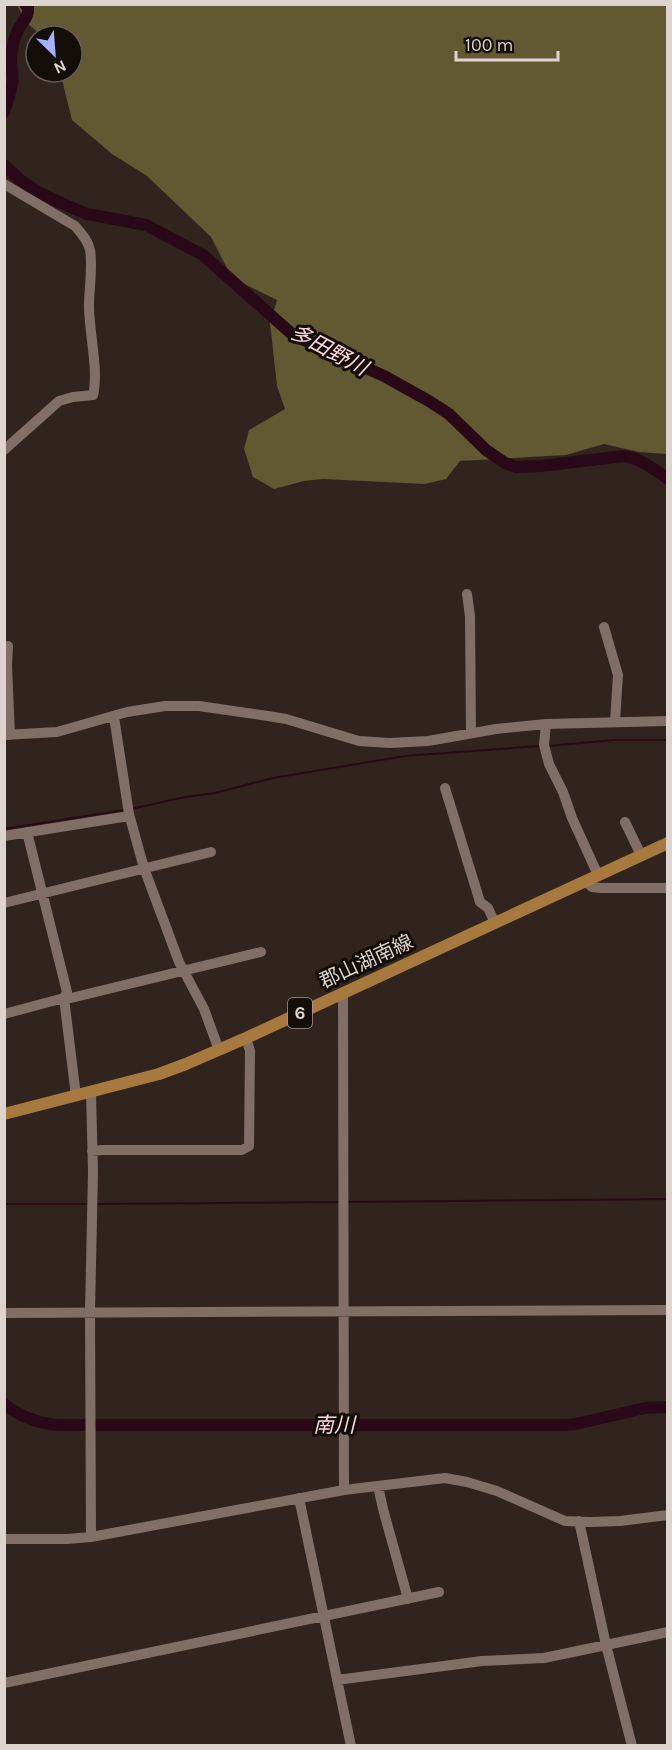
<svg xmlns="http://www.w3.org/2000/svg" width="672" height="1750" font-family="Karla,'Noto Sans JP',sans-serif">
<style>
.forest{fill:#625832}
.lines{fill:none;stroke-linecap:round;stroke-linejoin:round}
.stream{stroke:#290918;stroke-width:2}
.river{stroke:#290918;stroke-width:12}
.minor{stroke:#806e67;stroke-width:10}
.major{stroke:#a8793f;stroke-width:12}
.labels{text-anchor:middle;stroke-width:6;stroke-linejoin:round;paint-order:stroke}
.shield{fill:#140e0b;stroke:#a19894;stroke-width:1.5}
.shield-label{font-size:18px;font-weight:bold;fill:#ddd3cf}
.street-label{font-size:20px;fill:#ddd3cf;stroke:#140e0b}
.water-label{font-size:21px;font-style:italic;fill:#ffd4e4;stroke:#140e0b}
</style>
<rect width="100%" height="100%" fill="#31231d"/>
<path class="forest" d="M17,5H667V454L639,452L604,444L566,455L460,461L446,479L425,484L323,479L304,481L274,489L253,477L244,449L249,430L285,409L277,386L270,323L277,300L232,278L211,237L147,176L112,154L72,120L60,72H72V36H42L26,22Z"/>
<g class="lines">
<path class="stream" d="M548,746L614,740H668
M131,809L185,797L215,793L273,778L405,756L539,746
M4,829L125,810
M346,1202L668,1199
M4,1204H89
M97,1204L341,1202"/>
<path class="river" d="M4,112C7,103 10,94 12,84C14,76 11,69 11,60C11,52 14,40 17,32C21,22 29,19 28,7L25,4
M4,165L20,180L38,192L63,204L87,214L146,225L203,255L293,335L384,376L429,401L449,414L486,450L505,463L516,467L541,466L624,456C640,458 655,470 668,479
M4,1404C22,1418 39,1424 60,1425H565L576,1424L645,1408L668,1407"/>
<path class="minor" d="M4,184L75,226C81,233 88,240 90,250C93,266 89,289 89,306C89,332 99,371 93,395L73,397L59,401L4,450
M467,594L470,616L471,733
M604,627L618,675L615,721
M8,646L7,666L10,735
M114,717L129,814L144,868L179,962L204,1009L219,1050
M546,724L544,745L549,764L563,792L572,818L598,875
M4,735L57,732L127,712L165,706H199L268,716L286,719L359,741L390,743L428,741L496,729L546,724L668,721
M445,788L480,902L488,908L495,923
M625,822L641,855
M27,832L67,992L64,998L76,1096
M4,836L129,816
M585,881L592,887L601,888H668
M4,903L211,852
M343,993L344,1490
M4,1014L64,998H71L261,952
M91,1092L93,1172L90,1312L91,1537
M92,1151L103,1150H242L249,1146L250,1051L246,1038
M4,1313L668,1310
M378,1486L383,1509L408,1599
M299,1498L351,1746
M579,1521L606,1645L632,1746
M4,1539H67L91,1537L344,1490L445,1478L467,1482L497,1491L565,1521L590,1522L620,1521L668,1515
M337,1680L482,1661L544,1658L668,1632
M4,1683L439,1592"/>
<path class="major" d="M4,1114L159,1074L186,1064L246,1038L668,843"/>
</g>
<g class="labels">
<rect class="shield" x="288" y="998" width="24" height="30" rx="4.5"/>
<g class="shield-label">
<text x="300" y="1019">6</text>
</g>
<g class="street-label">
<text transform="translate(366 961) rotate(-25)" y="7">郡山湖南線</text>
</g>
<g class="water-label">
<text transform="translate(329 350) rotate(28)" y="7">多田野川</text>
<text x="334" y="1432">南川</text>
</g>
</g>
<rect width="672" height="1750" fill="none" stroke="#ddd3cf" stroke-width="12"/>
<g transform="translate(54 54) rotate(155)"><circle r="28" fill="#140e0b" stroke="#645d59" stroke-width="1.5"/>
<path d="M0-4.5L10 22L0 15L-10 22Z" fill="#a6b1fc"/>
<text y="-9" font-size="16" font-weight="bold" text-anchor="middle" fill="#ddd3cf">N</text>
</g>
<path d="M456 51v9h102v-9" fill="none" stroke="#ddd3cf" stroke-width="3"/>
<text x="465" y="51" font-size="18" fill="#ddd3cf" stroke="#140e0b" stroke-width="4.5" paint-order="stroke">100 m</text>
</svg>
